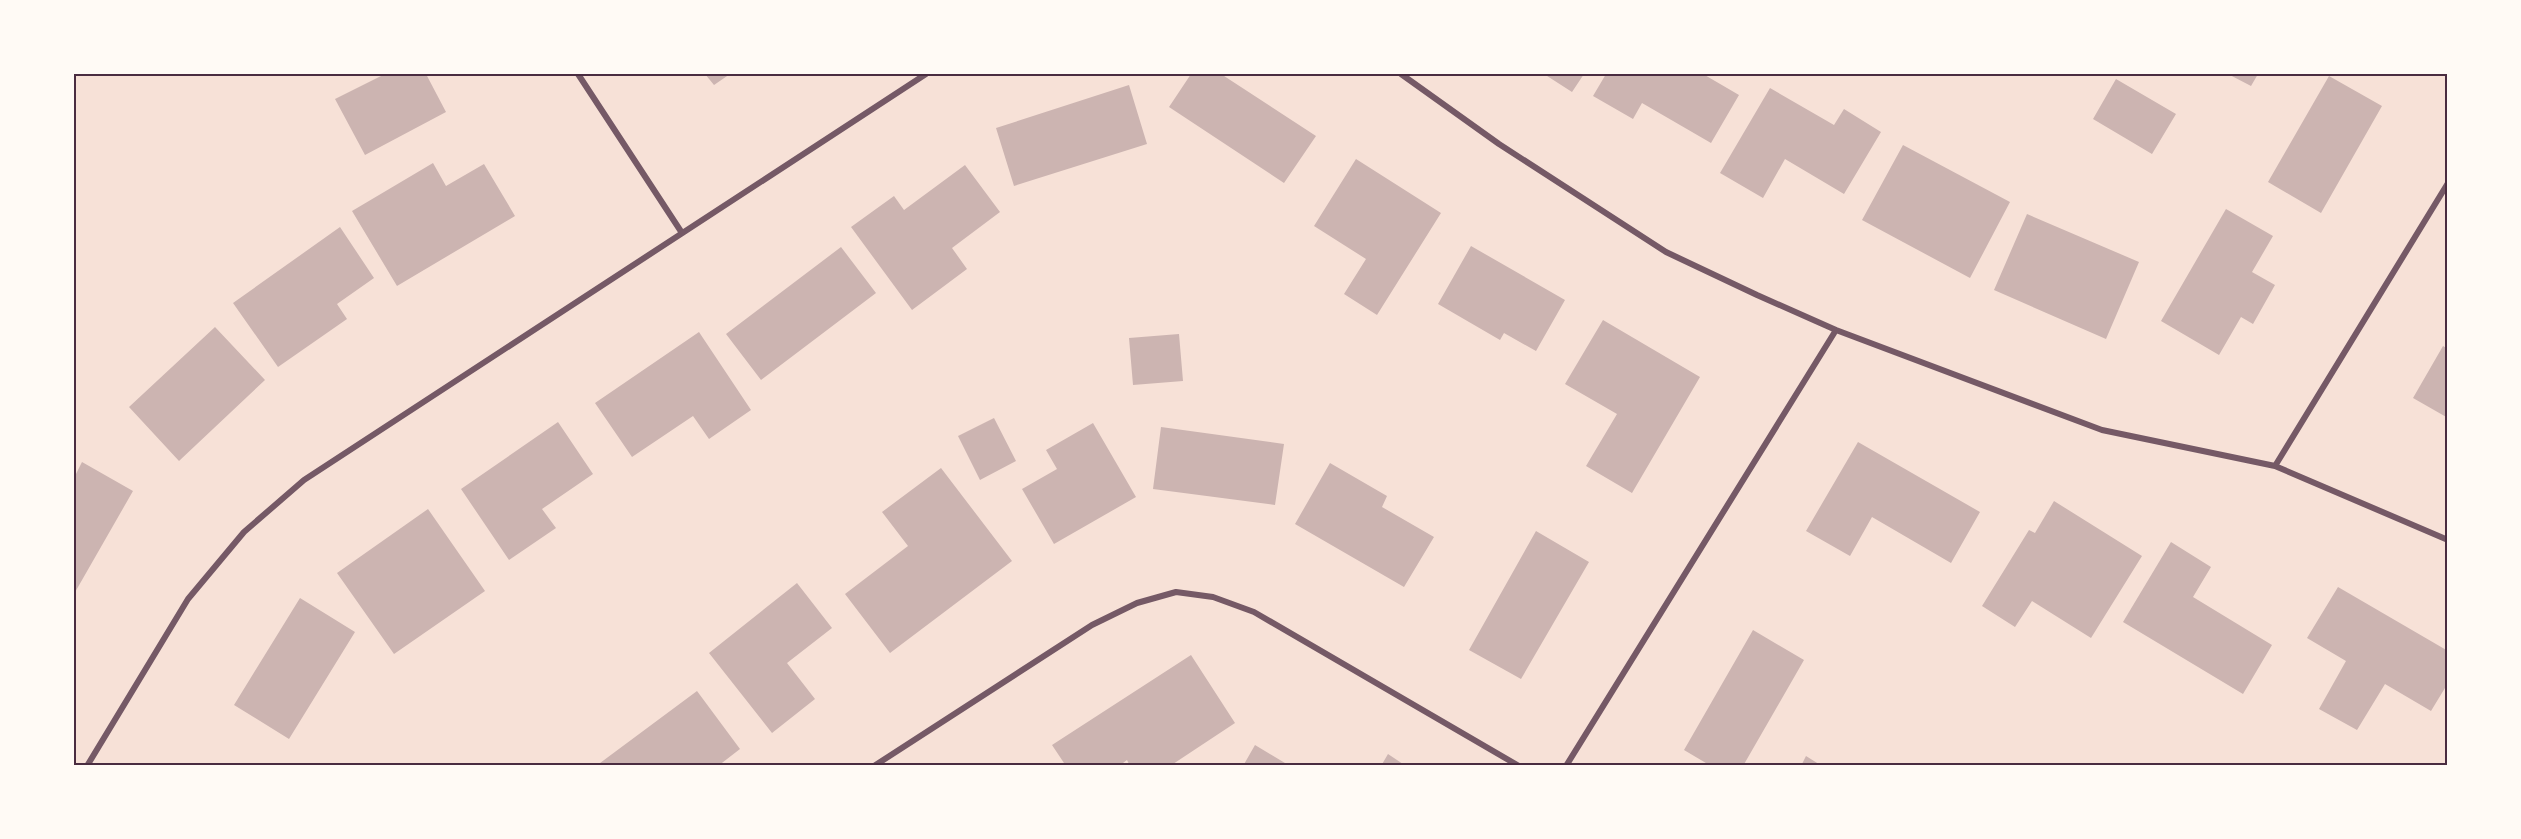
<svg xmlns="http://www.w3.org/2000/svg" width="2521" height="839" font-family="Mulish,sans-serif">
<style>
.building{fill:#ccb4b1}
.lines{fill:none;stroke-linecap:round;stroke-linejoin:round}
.minor{stroke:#755966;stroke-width:6}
.neatline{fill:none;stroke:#4a2c40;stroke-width:2}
</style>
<rect width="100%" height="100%" fill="#f7e1d7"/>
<path class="building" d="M385,74H426L446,112L365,155L335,99Z
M705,74H730L714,85Z
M1191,74H1221L1316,136L1284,183L1169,107Z
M1544,74H1584L1572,92Z
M1606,74H1703L1739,95L1711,143L1642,103L1633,119L1593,96Z
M2228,74H2258L2251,86Z
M2329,76L2382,106L2321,213L2268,182Z
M2116,79L2176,114L2152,154L2093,119Z
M1129,85L1147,144L1014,186L996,128Z
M1770,88L1834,125L1844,109L1881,132L1844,194L1785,159L1763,198L1720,173Z
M1903,145L2010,202L1970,278L1862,220Z
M1356,159L1441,213L1377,315L1344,294L1366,259L1314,226Z
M433,163L446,186L484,164L515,216L397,286L352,211Z
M965,165L1000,212L952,248L967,269L912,310L851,227L894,196L904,210Z
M2226,209L2273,236L2252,272L2275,285L2253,324L2241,317L2219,355L2161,321Z
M2027,214L2139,262L2106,339L1994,290Z
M340,227L374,278L337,304L347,319L278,367L233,303Z
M1471,246L1565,300L1536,351L1504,333L1500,340L1438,304Z
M841,247L876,293L761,380L726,334Z
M1603,320L1700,377L1632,493L1586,466L1617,414L1565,384Z
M215,327L265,380L179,461L129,407Z
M699,332L751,410L709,439L693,416L632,457L595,403Z
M1179,334L1183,381L1133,385L1129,338Z
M2443,346L2448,349V418L2413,398Z
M994,418L1016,461L980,480L958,436Z
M558,422L593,474L542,509L556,528L509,560L461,489Z
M1093,423L1136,497L1054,544L1022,489L1057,469L1046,450Z
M1161,427L1284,444L1275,505L1153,489Z
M1858,442L1980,512L1951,563L1872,517L1850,556L1806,531Z
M82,462L133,491L74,594V478Z
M1330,463L1387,496L1382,507L1434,537L1404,587L1295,524Z
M941,468L1012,561L890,653L845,594L908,546L882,512Z
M2054,501L2142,556L2091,638L2032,601L2015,627L1982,606L2029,530L2035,533Z
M428,509L485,591L394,654L337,573Z
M1536,531L1589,562L1521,679L1469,650Z
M2171,542L2211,567L2193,597L2272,645L2243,694L2123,622Z
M797,583L832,628L787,663L815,699L772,733L709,653Z
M2338,587L2448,651V683L2431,711L2385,684L2357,730L2319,709L2346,661L2307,638Z
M300,598L355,632L289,739L234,705Z
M1753,630L1804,660L1743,766H1711L1684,750Z
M1191,655L1235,723L1170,766H1130L1127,760L1119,766H1066L1052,745Z
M697,691L740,749L718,766H596Z
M1255,745L1290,766H1243Z
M1388,754L1406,766H1381Z
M1806,756L1822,766H1801Z"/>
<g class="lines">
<path class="minor" d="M578,74L682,233
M1401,74L1499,144L1666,252L1757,295L1836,330L2102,430L2275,466L2448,540
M2275,466L2448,183
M87,766L188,599L244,532L304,480L926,74
M874,766L1092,625L1137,603L1176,592L1213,597L1254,612L1519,766
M1566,766L1836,330"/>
</g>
<rect width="2521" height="839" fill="none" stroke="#fffaf5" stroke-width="150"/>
<rect x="75" y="75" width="2371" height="689" class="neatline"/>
</svg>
